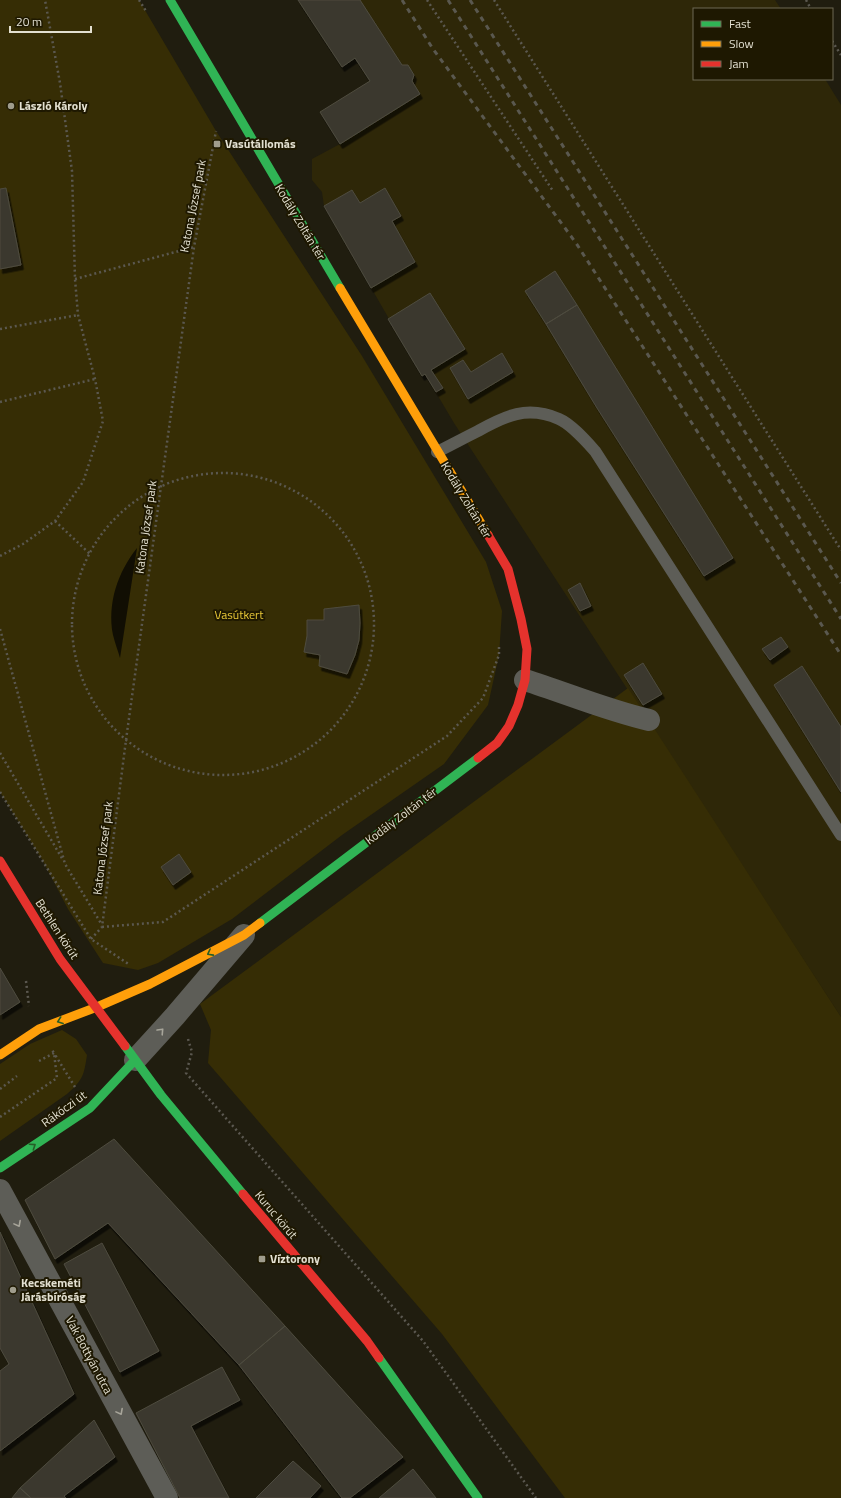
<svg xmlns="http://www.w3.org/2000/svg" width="841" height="1498" font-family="'Titillium Web',sans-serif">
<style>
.built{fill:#2e2708}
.green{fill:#362d05}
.water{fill:#110e03}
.building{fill:#3b392d;stroke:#4e4b3f;filter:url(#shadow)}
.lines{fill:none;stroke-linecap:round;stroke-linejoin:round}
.path{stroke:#5b5850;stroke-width:2.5;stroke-dasharray:2 3;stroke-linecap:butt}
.lane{stroke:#5d5d57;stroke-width:12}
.street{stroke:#5d5d57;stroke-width:22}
.fast{stroke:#30b455;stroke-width:9}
.slow{stroke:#ff9f0a;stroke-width:9}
.jam{stroke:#e5322d;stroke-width:9}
.rail{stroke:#5a584f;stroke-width:3;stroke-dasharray:5 5;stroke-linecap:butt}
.oneway{stroke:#265e27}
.oneway2{stroke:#a7a59a}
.poi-dot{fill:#9f9c8d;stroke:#1e1801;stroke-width:1.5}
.labels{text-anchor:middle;stroke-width:4;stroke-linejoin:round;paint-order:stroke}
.poi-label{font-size:12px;font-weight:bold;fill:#e3e0d1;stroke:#1e1801;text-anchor:start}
.street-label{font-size:12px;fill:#e3e0d1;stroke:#1e1801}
.park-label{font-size:12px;fill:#ebca37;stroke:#1e1801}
</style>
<defs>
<filter id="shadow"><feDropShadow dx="2.5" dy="4.5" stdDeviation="0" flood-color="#0009"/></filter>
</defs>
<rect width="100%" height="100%" fill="#201d0f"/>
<path class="built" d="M298,0H775L781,9H694V79H825L841,105V1017L454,423L425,374L422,376L324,206L322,192L312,180V159L340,144L320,112L370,81L355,58L342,67Z"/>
<path class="green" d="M0,0H139L216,131L362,356L486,562L502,611L499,655L488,705L444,764L342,835L232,919L158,963L138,970L103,963L68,909L43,861L0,792Z
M628,688L841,1017V1498H565L442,1334L208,1063L211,1030L200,1004Z
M62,1030L76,1039L87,1055C84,1075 83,1080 67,1094L0,1141V1064L30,1044Z"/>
<path class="water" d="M137,548L120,658C118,651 115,643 113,635C107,603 118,572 137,548Z"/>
<path class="building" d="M298,0H360L402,65H408L414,75L412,81L420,94L340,144L320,112L370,81L355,58L342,67Z
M6,188L21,265L0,269V189Z
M385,188L401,216L392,221L415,262L371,288L324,206L352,190L360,203Z
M555,271L577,305L546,324L525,291Z
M430,293L465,349L431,370L443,388L436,392L425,374L422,376L388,319Z
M577,305L733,558L704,576L597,408L546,324Z
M502,353L513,372L468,399L450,368L463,360L471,372Z
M580,583L591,606L580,611L568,590Z
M359,605L360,623L359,640L355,655L347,674L319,666L320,655L304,652L307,636V620H324V609Z
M781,637L788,647L770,660L762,649Z
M643,663L662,694L643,705L624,675Z
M802,666L841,727V792L774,685Z
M179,854L191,872L173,885L161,867Z
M0,968L20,1002L0,1015Z
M114,1139L285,1326L239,1365L108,1223L55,1259L25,1200Z
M0,1232L74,1394L0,1451V1371L9,1364L0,1348Z
M102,1243L159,1351L120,1372L64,1264Z
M285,1326L403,1457L350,1498H342L239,1365Z
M222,1367L240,1400L191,1426L229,1498H180L136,1413Z
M94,1420L115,1457L64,1496L66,1498H31L20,1488Z
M293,1461L321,1486L310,1498H256Z
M413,1469L436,1498H379Z
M20,1488L31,1498H12Z"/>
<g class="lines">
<path class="path" d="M139,0L146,11
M427,0L553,191
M494,0L841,550
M806,0L811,9
M832,41L841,55
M75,279L194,247
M0,329L78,315
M0,402L95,379
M72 624a151 151 0 1 1 302 0a151 151 0 1 1-302 0Z
M55,521L90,554
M0,556L23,544L55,521L83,482L103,421L95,379L78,315L75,279L72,171L60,83L45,0
M0,629L65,864L102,925
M0,753L63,860
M0,792L91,939L130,965
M102,927L163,922L447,736L483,698L499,655V646
M91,939L102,927L126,740L194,247L216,131
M26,981L29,1006
M188,1039L192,1052L186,1073L423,1341L536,1498
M39,1061L54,1053L75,1087
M0,1089L17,1076
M0,1117L57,1078L54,1053L52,1050"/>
<path class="lane" d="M437,452C451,445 464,438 478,431C505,416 527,405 559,419C571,424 586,441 595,451L841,835"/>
<path class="street" d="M525,680C566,693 606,710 649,720
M135,1060L175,1016L244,935
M0,1190L167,1498"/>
<path class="fast" d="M170,0L340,288
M260,923L478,758
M125,1046L161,1095L243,1194
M0,1168L90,1108L135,1060
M379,1358L478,1498"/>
<path class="slow" d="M340,288L488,535
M0,1055L39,1029L97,1007L150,984L244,935L260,923"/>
<path class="jam" d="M478,758L497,743L509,726L518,705L525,680L527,649L521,619L508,569L488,535
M0,861L60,959L125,1046
M243,1194L367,1341L379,1358"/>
<path class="rail" d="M402,0L433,49L576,243L841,655
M448,0L841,619
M470,0L841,583"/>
</g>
<defs><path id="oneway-chevron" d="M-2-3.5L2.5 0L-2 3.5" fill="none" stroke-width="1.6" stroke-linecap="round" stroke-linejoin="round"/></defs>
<g class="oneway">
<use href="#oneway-chevron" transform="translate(210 953) rotate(152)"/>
<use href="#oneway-chevron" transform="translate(60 1021) rotate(160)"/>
<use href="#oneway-chevron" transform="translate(33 1146) rotate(-34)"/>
</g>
<g class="oneway2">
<use href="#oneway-chevron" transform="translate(161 1031) rotate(-47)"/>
<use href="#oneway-chevron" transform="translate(18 1224) rotate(62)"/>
<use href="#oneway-chevron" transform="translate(120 1412) rotate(62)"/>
</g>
<g class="poi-dot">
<circle cx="11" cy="106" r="4"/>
<rect x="213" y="140" width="8" height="8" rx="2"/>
<rect x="258" y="1255" width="8" height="8" rx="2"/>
<circle cx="13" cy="1290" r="4"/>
</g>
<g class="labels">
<g class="poi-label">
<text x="19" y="110">László Károly</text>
<text x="225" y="148">Vasútállomás</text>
<text x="270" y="1263">Víztorony</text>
<text x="21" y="1287">Kecskeméti<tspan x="21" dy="14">Járásbíróság</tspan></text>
</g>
<g class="street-label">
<text transform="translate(193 206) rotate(-79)" y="4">Katona József park</text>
<text transform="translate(300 222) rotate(59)" y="4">Kodály Zoltán tér</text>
<text transform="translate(466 500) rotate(59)" y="4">Kodály Zoltán tér</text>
<text transform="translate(146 527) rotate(-82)" y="4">Katona József park</text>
<text transform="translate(401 816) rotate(-37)" y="4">Kodály Zoltán tér</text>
<text transform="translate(103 848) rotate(-83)" y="4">Katona József park</text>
<text transform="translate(57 929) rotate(57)" y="4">Bethlen körút</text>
<text transform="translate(64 1109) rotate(-36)" y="4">Rákóczi út</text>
<text transform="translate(276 1215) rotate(50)" y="4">Kuruc körút</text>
<text transform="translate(89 1355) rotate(62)" y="4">Vak Bottyán utca</text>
</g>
<g class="park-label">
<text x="239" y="619">Vasútkert</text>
</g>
</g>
<rect x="693" y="8" width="140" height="72" fill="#1e1801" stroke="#6d6854"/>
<rect x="701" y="21" width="20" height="6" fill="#30b455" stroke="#6d6854"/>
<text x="729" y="28" font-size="12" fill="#e3e0d1">Fast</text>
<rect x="701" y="41" width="20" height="6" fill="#ff9f0a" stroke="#6d6854"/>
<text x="729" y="48" font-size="12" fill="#e3e0d1">Slow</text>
<rect x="701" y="61" width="20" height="6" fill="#e5322d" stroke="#6d6854"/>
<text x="729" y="68" font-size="12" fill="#e3e0d1">Jam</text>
<path d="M10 26v6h81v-6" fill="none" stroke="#e3e0d1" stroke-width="2"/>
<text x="16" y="26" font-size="12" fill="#e3e0d1" stroke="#1e1801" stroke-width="3" paint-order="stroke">20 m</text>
</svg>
